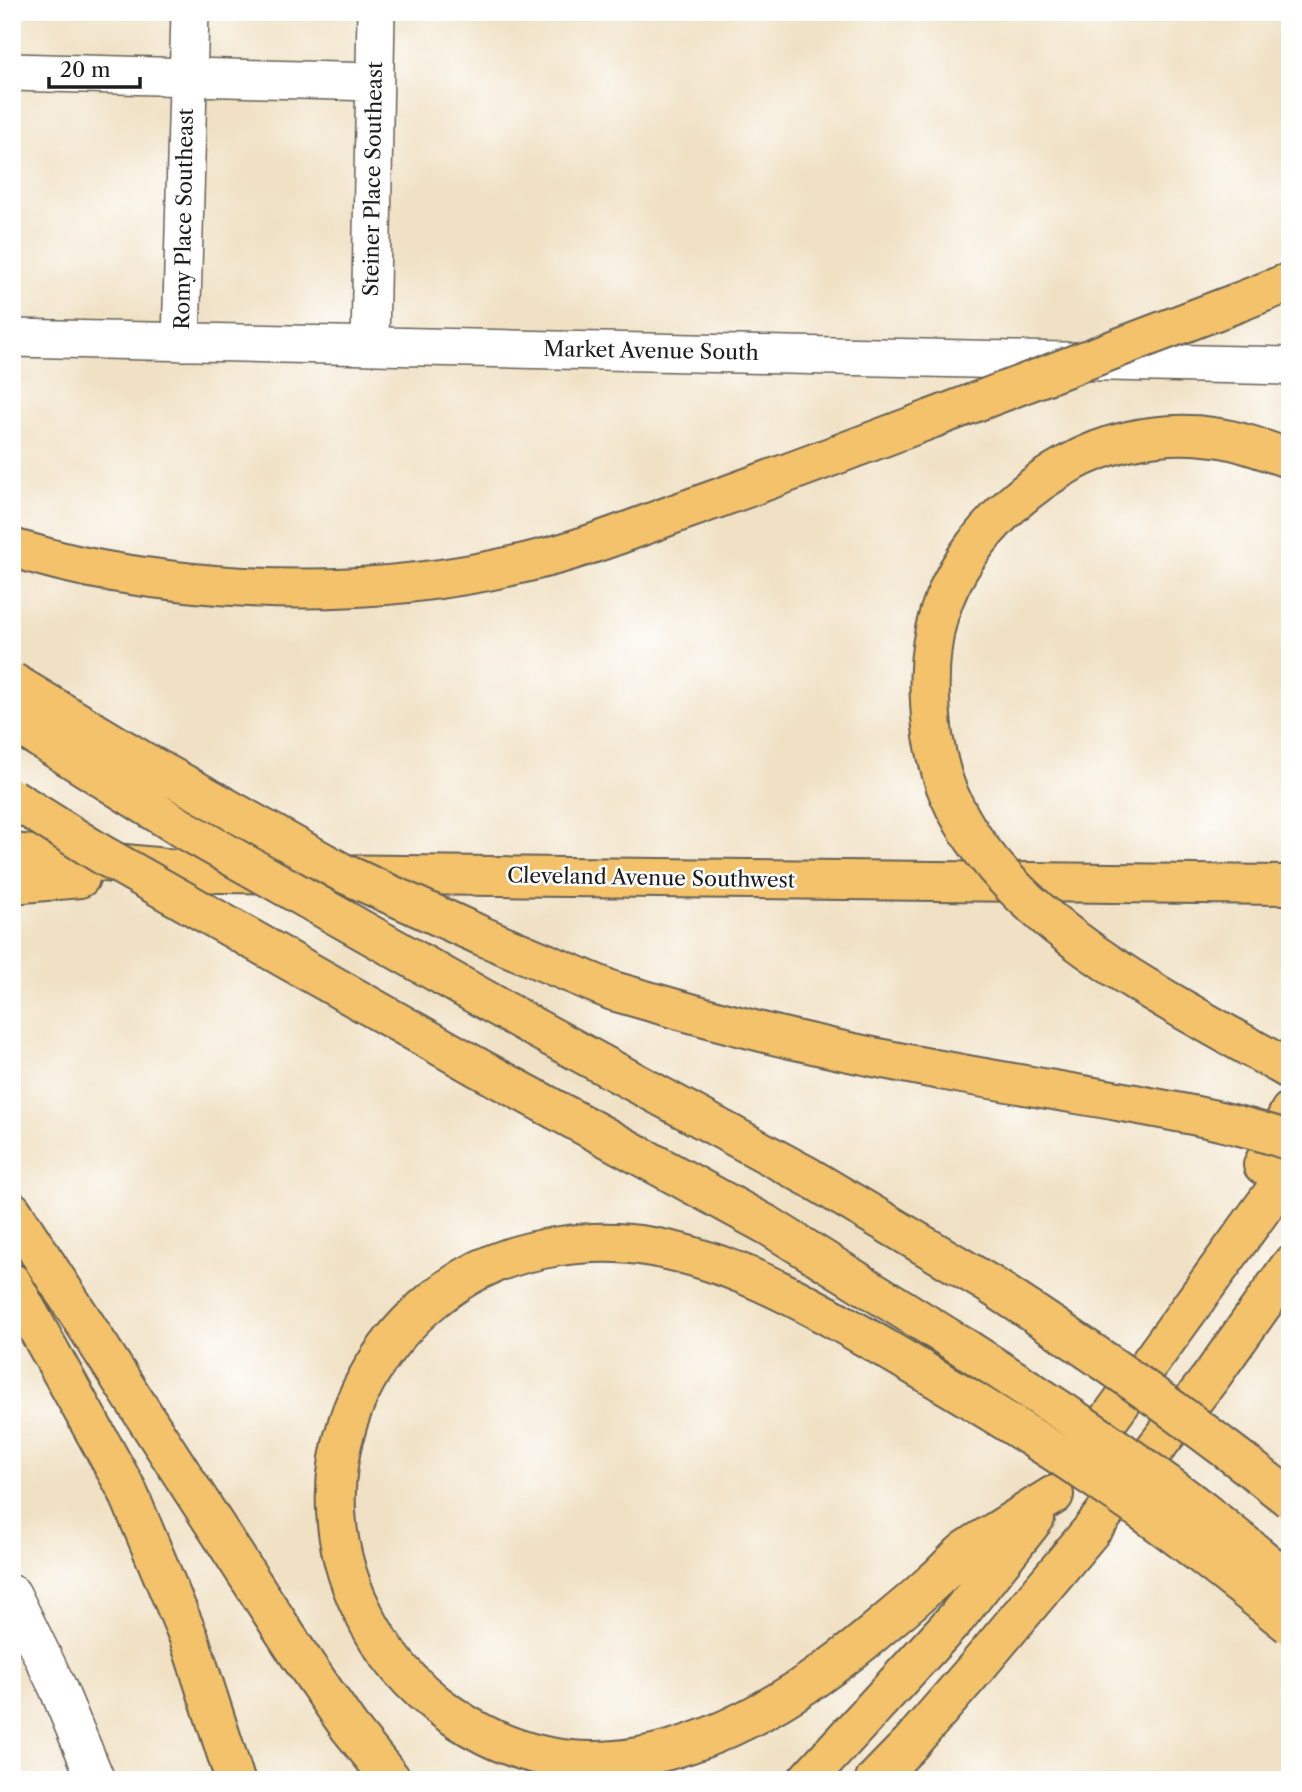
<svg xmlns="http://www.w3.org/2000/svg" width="1302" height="1792" font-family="'Libre Caslon Text',serif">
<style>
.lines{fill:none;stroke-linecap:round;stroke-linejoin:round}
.minor-casing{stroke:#666157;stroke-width:40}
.major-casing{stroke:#666157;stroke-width:42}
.highway-casing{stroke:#666157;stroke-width:42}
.minor{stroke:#fff;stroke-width:37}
.major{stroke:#f3c26a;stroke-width:38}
.highway{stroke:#f3c26a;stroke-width:38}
.highway-bridge-casing{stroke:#666157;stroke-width:42;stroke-linecap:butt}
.highway-bridge{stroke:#f3c26a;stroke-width:38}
.labels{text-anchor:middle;stroke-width:5;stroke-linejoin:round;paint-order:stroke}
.street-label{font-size:21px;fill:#1c1c1c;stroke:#fff}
</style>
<rect width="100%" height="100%" fill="#fff"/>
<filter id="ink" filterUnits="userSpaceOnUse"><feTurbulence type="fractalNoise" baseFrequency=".0143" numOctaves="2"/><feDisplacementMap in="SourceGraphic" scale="14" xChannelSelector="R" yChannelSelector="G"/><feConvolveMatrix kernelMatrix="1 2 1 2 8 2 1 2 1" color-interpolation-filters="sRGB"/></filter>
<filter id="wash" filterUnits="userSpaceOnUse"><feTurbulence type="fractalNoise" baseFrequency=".00686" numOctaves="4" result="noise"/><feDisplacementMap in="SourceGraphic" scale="28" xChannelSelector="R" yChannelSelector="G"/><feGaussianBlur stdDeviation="1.57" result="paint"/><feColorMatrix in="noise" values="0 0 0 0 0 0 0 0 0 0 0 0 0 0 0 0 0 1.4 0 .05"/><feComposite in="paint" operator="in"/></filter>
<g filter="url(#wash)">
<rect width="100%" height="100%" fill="#f0e1c4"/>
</g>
<g filter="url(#ink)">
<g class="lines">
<g class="minor-casing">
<path id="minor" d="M12,72L374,82
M12,338L1290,366
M181,342L190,12
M370,346L376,12
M12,1594L57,1686L96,1780"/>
</g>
<g class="major-casing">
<path id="major" d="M12,853L217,873L1290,885
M12,884L80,878"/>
</g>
<g class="highway-casing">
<path id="highway" d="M1239,302L1290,282
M12,548C31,553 50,559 68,563C101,571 135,576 168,580C296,596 427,590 552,556C594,545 636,528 677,513C762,483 847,451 931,419
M933,736C928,695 927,654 939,614C963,534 1047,459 1128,441C1155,435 1185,433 1213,437C1239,440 1265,450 1290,459
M613,991C677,1009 739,1028 804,1042C908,1066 1013,1083 1118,1101
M535,1028L809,1177L989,1284
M477,1067L769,1226L968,1350
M1263,1165L1290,1111
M12,1211L297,1652L349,1727L392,1780
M12,1283L127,1490L189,1638L235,1780
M942,1382C852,1330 756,1265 652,1247C594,1236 517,1247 466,1277C350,1347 302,1485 361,1608C381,1651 411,1687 450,1714C507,1754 570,1769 639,1757C732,1740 818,1682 888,1621C904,1608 919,1595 934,1581C945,1572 954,1560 965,1551C974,1544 985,1538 995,1532C1014,1520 1034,1507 1054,1495
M1078,1462L1290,1170
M807,1780L957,1617L1035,1518
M875,1780L910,1744L976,1668L1090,1532L1211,1377L1290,1266"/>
</g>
<use href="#minor" class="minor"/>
<use href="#major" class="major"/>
<use href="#highway" class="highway"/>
<g class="highway-bridge-casing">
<path id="highway-bridge" d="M931,419L1239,302
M12,682L141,760L343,873L482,936L613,991
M12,721L180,827L535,1028
M933,736C937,755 940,774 948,792C1002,923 1173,1002 1290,1070
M12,798L101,854L477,1067
M1118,1101C1176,1112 1234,1121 1290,1141
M989,1284C1093,1351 1194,1422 1290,1499
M968,1350C1058,1408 1149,1467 1232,1534C1252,1550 1271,1566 1290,1583
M942,1382C1002,1418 1061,1455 1119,1495C1178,1535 1234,1580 1290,1625"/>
</g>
<use href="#highway-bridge" class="highway-bridge"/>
</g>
</g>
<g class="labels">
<g class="street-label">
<text transform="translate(373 179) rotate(-89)" y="7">Steiner Place Southeast</text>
<text transform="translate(184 219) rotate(-89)" y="7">Romy Place Southeast</text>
<text transform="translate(651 351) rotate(1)" y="7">Market Avenue South</text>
<text transform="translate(651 878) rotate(1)" y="7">Cleveland Avenue Southwest</text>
</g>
</g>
<rect width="1302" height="1792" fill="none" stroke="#fff" stroke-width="42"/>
<path d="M49 77v10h91v-10" fill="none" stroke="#1c1c1c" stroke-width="3.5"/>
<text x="60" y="77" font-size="21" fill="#1c1c1c" stroke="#ffffff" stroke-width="5" paint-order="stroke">20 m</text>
</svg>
